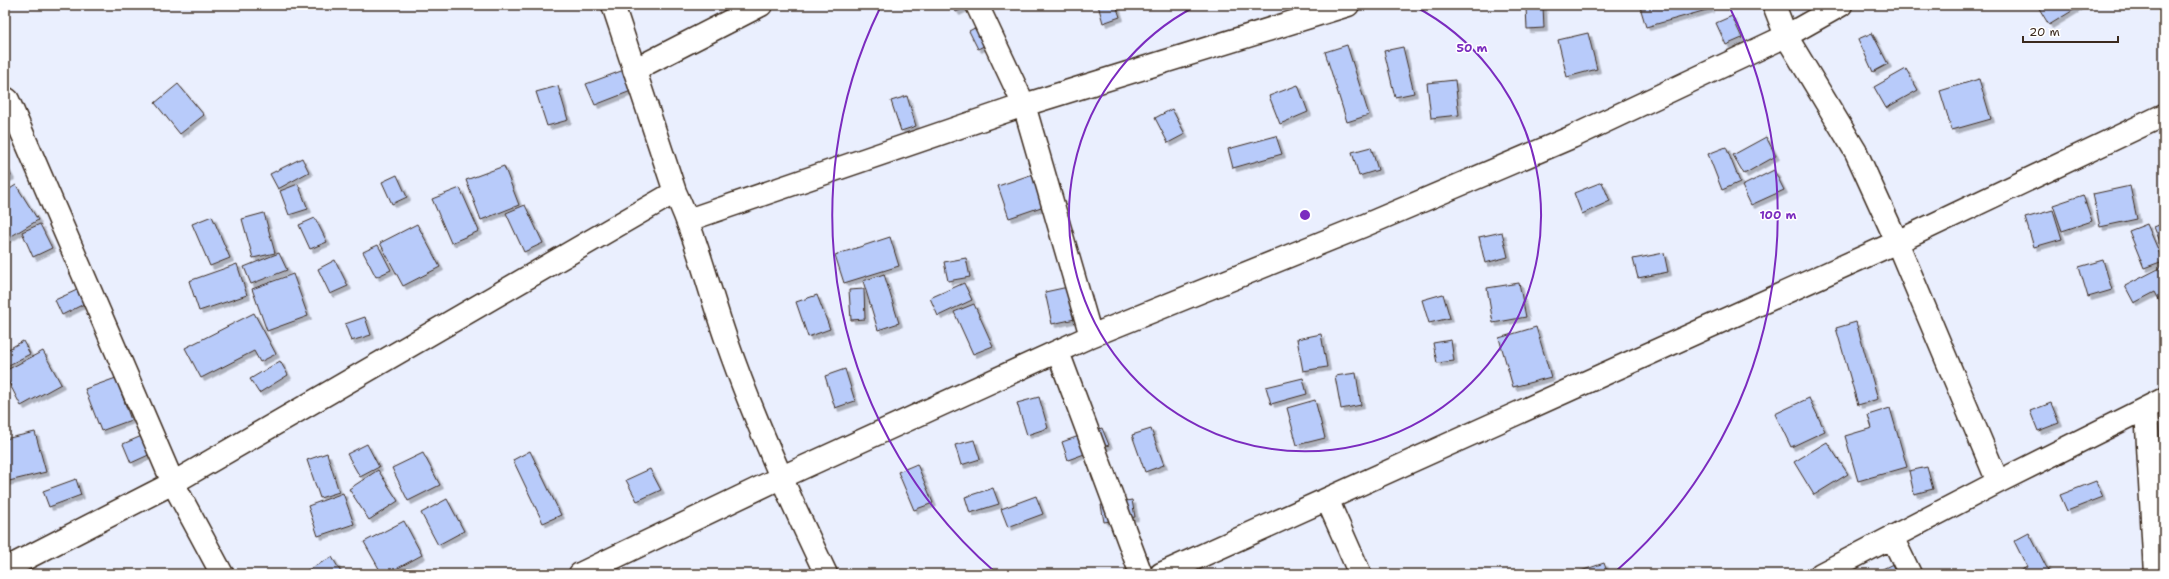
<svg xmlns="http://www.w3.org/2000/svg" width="2169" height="579" font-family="'Shantell Sans',sans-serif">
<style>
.building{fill:#b8cbfa;stroke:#3b2a1e;filter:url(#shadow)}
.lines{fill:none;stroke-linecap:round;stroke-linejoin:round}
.minor-casing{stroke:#3b2a1e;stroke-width:25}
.minor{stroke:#fff;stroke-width:22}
.ring{fill:none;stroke:#7b2cbf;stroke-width:2}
.centre{fill:#7b2cbf;stroke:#fff;stroke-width:2}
.ring-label{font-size:12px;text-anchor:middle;font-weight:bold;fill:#7b2cbf;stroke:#fff;stroke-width:3;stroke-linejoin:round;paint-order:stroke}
</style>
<defs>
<filter id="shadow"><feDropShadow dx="3.5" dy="3.5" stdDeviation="0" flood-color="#0004"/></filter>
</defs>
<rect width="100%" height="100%" fill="#eaeffe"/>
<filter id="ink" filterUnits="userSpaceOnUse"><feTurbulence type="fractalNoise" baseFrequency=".025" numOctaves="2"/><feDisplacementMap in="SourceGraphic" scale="8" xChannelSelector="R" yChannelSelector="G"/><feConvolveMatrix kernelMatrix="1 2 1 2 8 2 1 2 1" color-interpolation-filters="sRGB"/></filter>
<g filter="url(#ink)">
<path class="building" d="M952,5H970L956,12Z
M1098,5H1116L1120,17L1103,23Z
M1646,5H1709L1710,9L1646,27L1640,7Z
M2037,5H2079L2080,6L2049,25Z
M1543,6L1544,28L1527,29L1526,7Z
M1732,16L1742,38L1726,45L1716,23Z
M986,22L995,40L978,49L969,31Z
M1588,33L1597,69L1567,77L1558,40Z
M1872,33L1888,64L1873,72L1858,39Z
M1347,45L1369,115L1347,122L1325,52Z
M1403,47L1414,93L1395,97L1384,51Z
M1906,69L1918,90L1886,108L1874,87Z
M624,70L631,91L595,105L586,84Z
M1979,79L1991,119L1952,130L1940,91Z
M1455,80L1459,115L1431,118L1427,83Z
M178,84L204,115L180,134L155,103Z
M1298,85L1308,112L1280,124L1269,96Z
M558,86L568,120L547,126L536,92Z
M907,96L916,126L901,131L891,101Z
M1172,109L1185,134L1168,143L1155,118Z
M1276,136L1282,154L1233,168L1228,149Z
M1766,137L1776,156L1744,174L1733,155Z
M1371,147L1378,170L1359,176L1352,152Z
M1726,147L1740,182L1722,190L1708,154Z
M302,158L309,172L278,189L270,174Z
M5,164L11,176L5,179Z
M504,166L519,205L481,220L466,180Z
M1774,170L1784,190L1751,205L1742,186Z
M1033,174L1044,206L1009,218L998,186Z
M397,175L407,197L392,204L382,182Z
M1602,182L1610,201L1582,214L1574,193Z
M298,184L308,209L289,215L280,191Z
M16,185L38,220L5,240V192Z
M2130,186L2137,219L2100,227L2093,194Z
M460,188L479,231L451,243L432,199Z
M2083,195L2092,221L2062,231L2053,205Z
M525,205L543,243L524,252L506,213Z
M2053,210L2062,239L2034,247L2025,218Z
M264,213L275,253L253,258L242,219Z
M212,216L230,258L210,266L192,224Z
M315,218L327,242L310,249L299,225Z
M2164,223V251L2154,227Z
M40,224L52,248L33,257L22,232Z
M417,224L440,267L403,286L380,243Z
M2147,224L2163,261L2144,268L2129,231Z
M1502,232L1508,257L1485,263L1479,237Z
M890,237L899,266L844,283L835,255Z
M378,245L391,270L376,277L363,252Z
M279,253L287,270L251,284L244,267Z
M1664,253L1668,272L1638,278L1633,259Z
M966,258L970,277L948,281L944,262Z
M335,260L348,286L330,294L318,269Z
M2103,260L2112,290L2088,297L2079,267Z
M237,264L247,295L199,311L189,281Z
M2164,266V309L2155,292L2134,303L2125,286Z
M293,274L308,316L267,331L252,289Z
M884,274L899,323L878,330L863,281Z
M964,283L972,300L938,316L930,298Z
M1519,283L1526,317L1493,323L1487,288Z
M1068,287L1075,319L1052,324L1045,292Z
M864,289L865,319L851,320L849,290Z
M77,290L84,304L62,315L55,300Z
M1443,294L1450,318L1429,323L1422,300Z
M817,295L830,329L808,337L796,302Z
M974,304L993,346L973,354L954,312Z
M254,313L276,354L260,362L254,351L201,378L185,348Z
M365,317L371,335L351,341L345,324Z
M1856,322L1878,399L1858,405L1836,328Z
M1536,327L1551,377L1513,387L1499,338Z
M1321,334L1327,367L1303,371L1297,339Z
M1451,340L1454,361L1437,363L1433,343Z
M23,341L30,354L5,367V351Z
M43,351L61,384L21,406L5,375V371Z
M280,361L288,375L259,393L250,379Z
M845,369L855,401L835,408L825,376Z
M1356,373L1361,405L1341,409L1335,376Z
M116,378L131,420L101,431L85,389Z
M1303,378L1307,394L1271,404L1266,387Z
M1039,397L1048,428L1027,435L1017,403Z
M1809,398L1825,431L1791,447L1775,414Z
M1315,400L1325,438L1297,445L1287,408Z
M2051,403L2059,423L2038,431L2030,411Z
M1890,408L1907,467L1858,481L1845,436L1872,428L1868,415Z
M1102,428L1109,445L1068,460L1062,442Z
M1151,429L1164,465L1145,472L1132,435Z
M35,432L46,472L5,482V439Z
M144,435L153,453L131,463L123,444Z
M974,440L980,459L961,465L955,445Z
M1827,442L1848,474L1814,495L1794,462Z
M367,444L379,467L360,477L347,454Z
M530,451L561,515L543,523L513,460Z
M327,453L339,492L320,498L307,460Z
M423,453L440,485L408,501L392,468Z
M917,464L933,503L914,510L898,472Z
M1927,467L1933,489L1914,494L1909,471Z
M650,469L661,490L637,501L626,480Z
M378,470L398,501L369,520L349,489Z
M76,479L81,495L49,507L43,491Z
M2096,481L2103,497L2067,511L2060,495Z
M993,488L999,504L970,513L965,497Z
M343,493L354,524L318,536L308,506Z
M1036,496L1043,514L1008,527L1001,509Z
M447,499L464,531L438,545L421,513Z
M1132,500L1135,517L1104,522L1101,505Z
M404,521L422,555L387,574H382L364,542Z
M2029,533L2050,574H2014L2027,567L2014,541Z
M332,557L342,574H300Z
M1604,563L1608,574H1572Z
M1893,564L1898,574H1872Z"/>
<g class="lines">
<g class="minor-casing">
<path id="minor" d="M613,5L675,192C697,239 709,290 726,339C754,420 789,497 826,574
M977,5L1024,105L1091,336
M1774,5L1786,36L1856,152L1897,242L1998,482
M634,70L761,5
M5,98L8,100L173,483L222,574
M688,220L1024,105L1348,5
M1058,352L1141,574
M2146,409L2155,574
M1327,499L1360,574
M1892,537L1910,574
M5,569L173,483L675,192
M580,574L780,478L1091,336L1363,226L1572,137L1786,36L1841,5
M1161,574L1897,242L2164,115
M1821,574L1998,482L2164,399"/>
</g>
<use href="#minor" class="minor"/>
</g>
</g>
<g class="ring">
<path d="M1414 6A236 236 0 1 1 1196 6"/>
<path d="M995 572A473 473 0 0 1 880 8M1730 8A473 473 0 0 1 1615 572"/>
</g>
<circle cx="1305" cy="215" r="6" class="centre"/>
<g class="ring-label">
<text x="1472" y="52">50 m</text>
<text x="1778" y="219">100 m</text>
</g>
<rect width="2169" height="579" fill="none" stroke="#fff" stroke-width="20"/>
<rect x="10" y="10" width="2149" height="559" fill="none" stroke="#3b2a1e" stroke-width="1.5" filter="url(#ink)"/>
<path d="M2023 36v6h95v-6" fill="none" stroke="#3b2a1e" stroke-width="2"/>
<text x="2029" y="36" font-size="12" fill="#3b2a1e" stroke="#ffffff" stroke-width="3" paint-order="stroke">20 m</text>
</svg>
